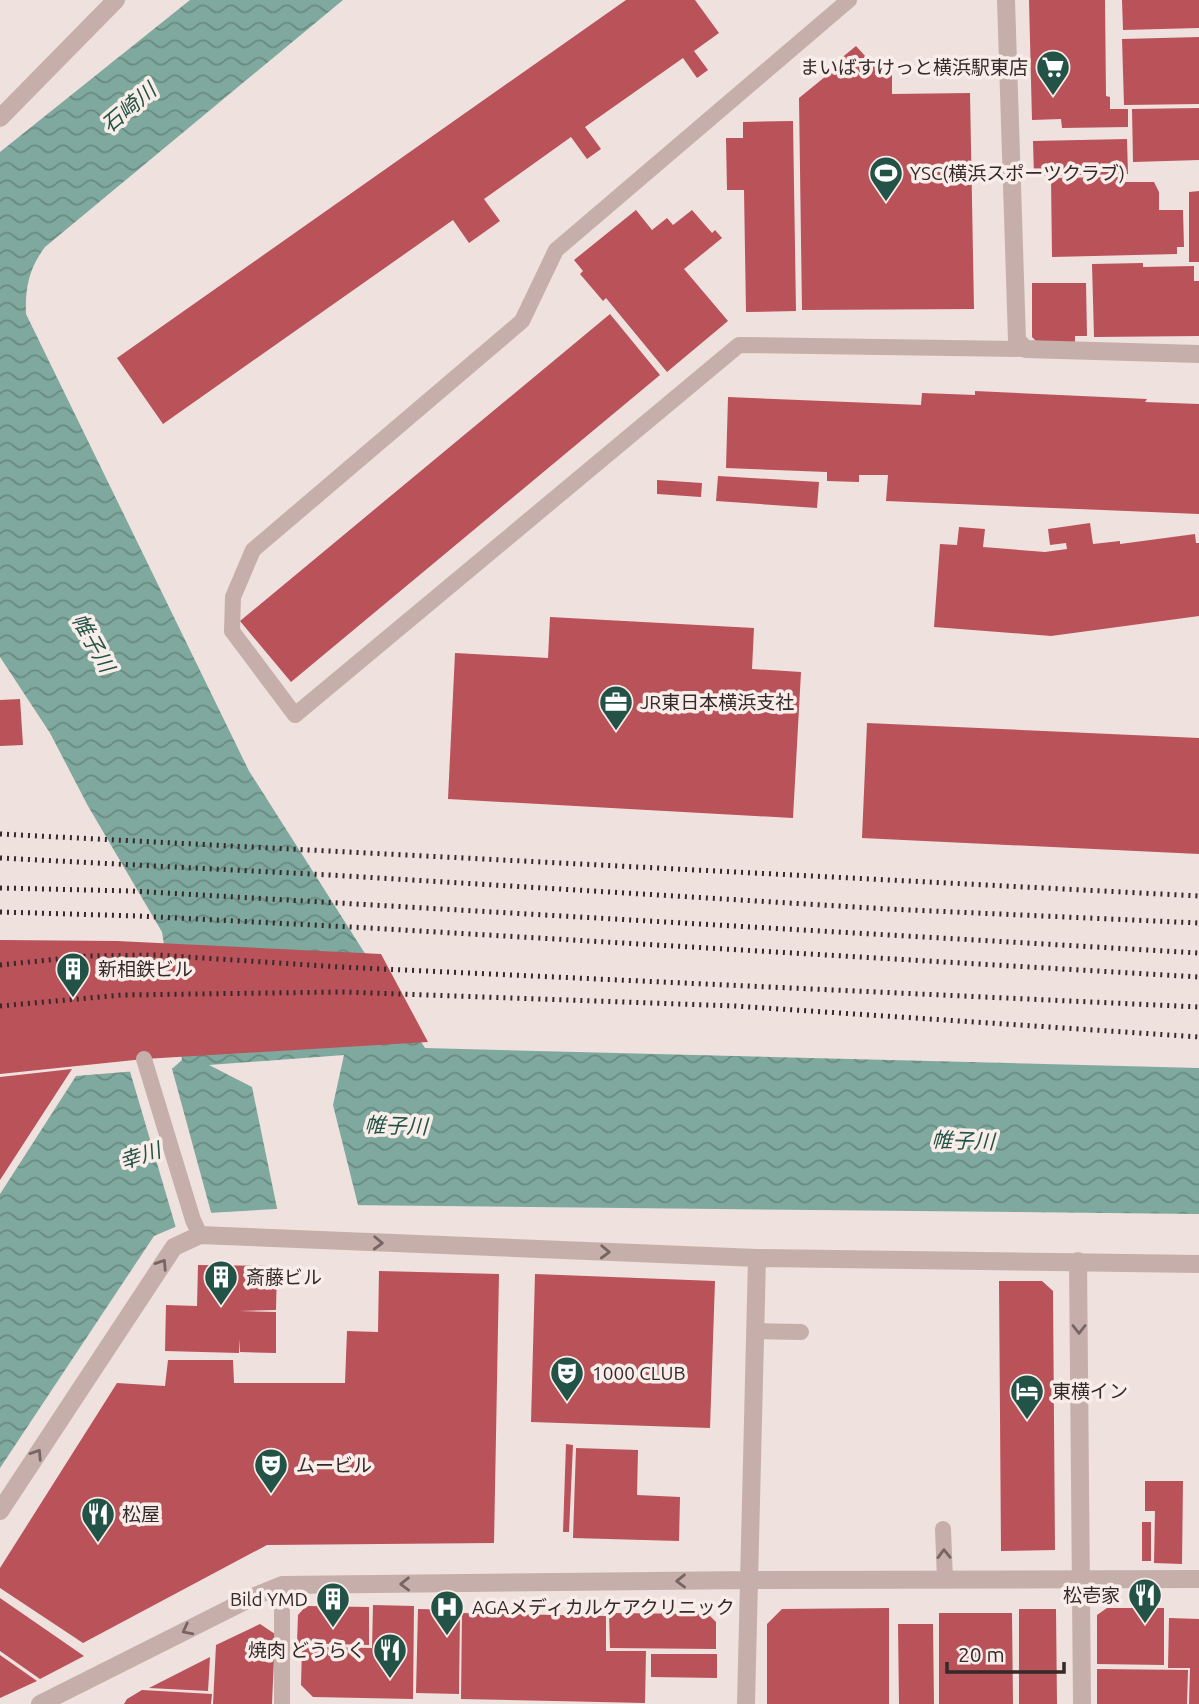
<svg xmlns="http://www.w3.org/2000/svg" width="1199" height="1704" font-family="Ubuntu,'Noto Sans JP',sans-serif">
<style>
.water{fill:url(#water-waves)}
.pier{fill:#efe1dd}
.building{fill:#b95259}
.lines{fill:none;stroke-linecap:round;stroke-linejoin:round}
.lane{stroke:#c6afaa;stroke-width:16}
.street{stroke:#c6afaa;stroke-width:18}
.rail{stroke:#352929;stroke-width:5;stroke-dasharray:2 5;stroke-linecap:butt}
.oneway{stroke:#766563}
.labels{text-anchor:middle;stroke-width:7;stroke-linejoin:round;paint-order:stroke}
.poi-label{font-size:19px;fill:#352929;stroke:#f8ede9;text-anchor:start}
.water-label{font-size:21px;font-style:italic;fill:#235246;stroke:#f8ede9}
</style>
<defs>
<pattern id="water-waves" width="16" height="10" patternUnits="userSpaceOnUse" patternTransform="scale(1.75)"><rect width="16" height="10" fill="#7fa99e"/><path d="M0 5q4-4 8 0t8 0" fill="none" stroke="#698a81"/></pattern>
</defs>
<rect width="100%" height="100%" fill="#efe1dd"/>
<path class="water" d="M190,0H343L45,247C29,268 25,288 26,314L249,771L425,1048L1199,1068V1214L345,1205L208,1213L154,1236L0,1468V1194L76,1076L173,1068L182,1060L162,932L88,806L50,733L0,657V152Z"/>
<path class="pier" d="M344,1055L333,1105L359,1209L278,1213L252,1087L209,1065Z
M171,1065L212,1216L176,1228L129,1068Z"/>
<path class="building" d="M626,0H695L719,33L694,51L708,70L697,78L683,58L585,127L601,149L587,159L571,137L484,199L500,221L469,243L453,220L163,424L117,358Z
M1029,0H1105L1106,96L1110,97V109H1128V127L1062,128L1061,119L1032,120Z
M1122,0H1199V28L1123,30Z
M1199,37V104L1124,105L1122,39Z
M856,46L875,67V75H892V94L970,93L974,309L802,310L799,98L842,63L839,60Z
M1199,108V160L1133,162L1132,109Z
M793,121L796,311L746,312L744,190H727L726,138H743V122Z
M1127,139L1128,174L1034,176L1033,141Z
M1124,177V182H1154L1159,192V210H1183L1184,247H1177V254L1052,257L1051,178Z
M1199,191V262H1189V192Z
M636,210L652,230L667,218L673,225L692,210L712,233L715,230L722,238L684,269L728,321L667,372L606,298L603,301L580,274L583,271L574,260Z
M1143,263V267L1194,266V281H1199V336L1094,337L1092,264Z
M1032,283H1086L1087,336H1075V342L1038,343L1032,337Z
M610,314L660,375L291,682L240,621Z
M975,391L1147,399L1145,402L1199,404V514L886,501L888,475H859V482L827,481V472L726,468L728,397L921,405L922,393L975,395Z
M718,476L819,482L817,508L716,501Z
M657,480L702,483L701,497L657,494Z
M1090,523L1093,544L1120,541V544L1195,534L1196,543H1199V616L1051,636L934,627L940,544L957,545L959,527L985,529L983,547L1045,552L1067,549L1066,543L1050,545L1048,529Z
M550,617L754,628L752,669L801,672L793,818L448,799L455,653L548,658Z
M20,699L23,745L0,746V700Z
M867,723L1199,738V854L862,838Z
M0,940L117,941L381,954L428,1042L144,1059L0,1074Z
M72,1069L0,1180V1077Z
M198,1265L277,1266L276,1310L239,1311L276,1312V1353L240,1352L239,1339V1353L165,1351L166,1305L197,1306Z
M379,1271L499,1274L494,1543L267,1545L83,1643L0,1588V1568L117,1383L165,1386L168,1360H233L234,1383H345L347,1331L378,1332Z
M535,1274L715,1281L710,1428L531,1422Z
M999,1281H1042L1053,1291L1055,1550L1001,1551Z
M566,1444L573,1445L569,1532H563Z
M576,1448L638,1450L637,1495L680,1497L679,1541L573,1538Z
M1145,1481H1183L1182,1564L1154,1563L1155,1511H1145Z
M1142,1522H1151V1561H1142Z
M0,1598L84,1656L40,1679L0,1651Z
M373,1605L414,1606L413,1699L313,1697L301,1685L302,1647L372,1648Z
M306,1606L369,1607V1645L297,1643L298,1615Z
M889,1608V1704H767V1624L782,1609Z
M1107,1608H1164V1665L1097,1664V1615Z
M418,1609L460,1610L459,1694L416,1693Z
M1019,1609H1056L1057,1704H1019Z
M462,1613L606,1616V1651H646L645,1703L461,1699Z
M609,1613L708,1614L716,1622V1649L610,1648Z
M939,1613H1012L1013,1704H939Z
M1169,1618L1199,1619V1704H1189L1190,1668H1168Z
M260,1624L275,1634L272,1704H213L216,1645Z
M898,1624H933L934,1704H899Z
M651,1654H717V1678L651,1677Z
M0,1655L37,1681L0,1698Z
M210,1657L208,1691L149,1688Z
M1097,1669L1188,1670L1187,1704H1097Z
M142,1690L212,1694L211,1704H124L127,1699Z"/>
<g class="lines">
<path class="lane" d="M849,0L556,250L522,321L253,550L233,597L232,631L295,715L739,345L1025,349
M144,1059L193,1220L200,1235
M755,1331L801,1332
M943,1529L945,1580
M282,1704V1585"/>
<path class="street" d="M1006,0L1017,340L1025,349L1199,354
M0,118L116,0
M1078,1261L1082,1704
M0,1511L174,1247L200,1235L757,1258L1199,1264
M40,1704L255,1596L282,1585L749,1580L1199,1579
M746,1704L757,1258"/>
<path class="rail" d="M0,834L1199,896
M0,858L330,875L888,909L1199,923
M0,888L132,891L1199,953
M0,912L138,916L352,927L1199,977
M0,965L87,956L157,955L340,967L1199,1007
M0,1006L122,995L342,992L735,1006L1199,1037"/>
</g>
<defs><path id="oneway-chevron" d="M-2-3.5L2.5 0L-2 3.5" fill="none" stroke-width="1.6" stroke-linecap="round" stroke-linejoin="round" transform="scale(1.75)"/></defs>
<g class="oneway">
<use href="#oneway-chevron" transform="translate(378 1243) rotate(2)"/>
<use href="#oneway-chevron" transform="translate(605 1252) rotate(2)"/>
<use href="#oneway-chevron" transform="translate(162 1264) rotate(-57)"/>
<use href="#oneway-chevron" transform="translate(1079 1329) rotate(90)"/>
<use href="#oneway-chevron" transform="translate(37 1454) rotate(-57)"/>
<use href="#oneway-chevron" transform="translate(944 1554) rotate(-91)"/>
<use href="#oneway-chevron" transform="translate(681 1581) rotate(179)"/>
<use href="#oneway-chevron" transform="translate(405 1584) rotate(179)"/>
<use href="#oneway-chevron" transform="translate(187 1630) rotate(153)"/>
</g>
<defs>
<g id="supermarket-pin" transform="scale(1.75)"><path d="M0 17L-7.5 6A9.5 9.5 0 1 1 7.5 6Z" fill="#235246" stroke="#f8ede9"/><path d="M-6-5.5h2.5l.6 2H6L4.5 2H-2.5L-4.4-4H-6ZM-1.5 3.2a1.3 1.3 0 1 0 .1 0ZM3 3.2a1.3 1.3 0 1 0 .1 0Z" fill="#fff"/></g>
<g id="stadium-pin" transform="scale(1.75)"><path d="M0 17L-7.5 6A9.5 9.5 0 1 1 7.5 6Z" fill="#235246" stroke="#f8ede9"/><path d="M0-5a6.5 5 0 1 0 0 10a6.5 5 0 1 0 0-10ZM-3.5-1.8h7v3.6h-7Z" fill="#fff"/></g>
<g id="office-pin" transform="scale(1.75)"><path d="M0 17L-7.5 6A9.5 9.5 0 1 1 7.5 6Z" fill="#235246" stroke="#f8ede9"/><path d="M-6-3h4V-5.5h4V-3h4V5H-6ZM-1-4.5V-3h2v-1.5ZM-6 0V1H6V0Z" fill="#fff"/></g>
<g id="building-pin" transform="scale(1.75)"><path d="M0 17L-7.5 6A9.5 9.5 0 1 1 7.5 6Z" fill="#235246" stroke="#f8ede9"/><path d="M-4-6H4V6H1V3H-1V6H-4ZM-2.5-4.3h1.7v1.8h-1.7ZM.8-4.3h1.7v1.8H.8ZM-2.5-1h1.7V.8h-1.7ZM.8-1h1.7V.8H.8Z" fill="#fff"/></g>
<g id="theatre-pin" transform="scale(1.75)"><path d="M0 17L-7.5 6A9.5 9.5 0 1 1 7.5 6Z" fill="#235246" stroke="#f8ede9"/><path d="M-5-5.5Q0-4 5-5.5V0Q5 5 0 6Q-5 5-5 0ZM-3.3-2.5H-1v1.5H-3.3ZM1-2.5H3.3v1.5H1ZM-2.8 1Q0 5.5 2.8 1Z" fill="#fff"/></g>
<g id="hotel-pin" transform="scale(1.75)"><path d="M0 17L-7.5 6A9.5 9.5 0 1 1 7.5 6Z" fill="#235246" stroke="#f8ede9"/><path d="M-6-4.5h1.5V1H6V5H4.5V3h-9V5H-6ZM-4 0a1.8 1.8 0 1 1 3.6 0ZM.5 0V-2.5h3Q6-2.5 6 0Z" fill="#fff"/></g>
<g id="restaurant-pin" transform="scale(1.75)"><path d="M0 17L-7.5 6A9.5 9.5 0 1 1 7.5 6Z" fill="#235246" stroke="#f8ede9"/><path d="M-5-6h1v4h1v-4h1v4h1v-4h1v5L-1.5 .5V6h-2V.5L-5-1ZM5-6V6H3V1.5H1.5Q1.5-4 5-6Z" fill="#fff"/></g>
<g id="hospital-pin" transform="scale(1.75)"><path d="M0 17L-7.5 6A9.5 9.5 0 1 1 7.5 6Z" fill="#235246" stroke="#f8ede9"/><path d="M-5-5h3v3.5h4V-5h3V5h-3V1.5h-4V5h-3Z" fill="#fff"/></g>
</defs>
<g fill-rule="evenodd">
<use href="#supermarket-pin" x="1053" y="67"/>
<use href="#stadium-pin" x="886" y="173"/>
<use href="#office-pin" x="616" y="702"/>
<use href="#building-pin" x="73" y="969"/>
<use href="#building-pin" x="221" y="1277"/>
<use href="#theatre-pin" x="567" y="1373"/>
<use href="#hotel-pin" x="1027" y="1391"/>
<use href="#theatre-pin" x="271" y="1465"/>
<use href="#restaurant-pin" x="98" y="1514"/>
<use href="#restaurant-pin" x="1145" y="1595"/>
<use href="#building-pin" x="333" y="1599"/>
<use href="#hospital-pin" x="447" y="1607"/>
<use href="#restaurant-pin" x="390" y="1650"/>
</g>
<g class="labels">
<g class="poi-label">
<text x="1028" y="74" text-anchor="end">まいばすけっと横浜駅東店</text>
<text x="910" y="180">YSC(横浜スポーツクラブ)</text>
<text x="640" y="709">JR東日本横浜支社</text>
<text x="98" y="976">新相鉄ビル</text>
<text x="246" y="1284">斎藤ビル</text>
<text x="592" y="1380">1000 CLUB</text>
<text x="1052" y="1398">東横イン</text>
<text x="296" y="1472">ムービル</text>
<text x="122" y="1521">松屋</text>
<text x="1120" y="1602" text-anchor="end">松壱家</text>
<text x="308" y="1606" text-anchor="end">Bild YMD</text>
<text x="472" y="1614">AGAメディカルケアクリニック</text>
<text x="366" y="1657" text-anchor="end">焼肉 どうらく</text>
</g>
<g class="water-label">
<text transform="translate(129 108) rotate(-40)" y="7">石崎川</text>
<text transform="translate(93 643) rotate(61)" y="7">帷子川</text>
<text transform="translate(396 1126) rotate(2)" y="7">帷子川</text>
<text transform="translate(963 1141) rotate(2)" y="7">帷子川</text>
<text transform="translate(140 1156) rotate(-18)" y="7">幸川</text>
</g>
</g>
<path d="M947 1662v10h117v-10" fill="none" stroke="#352929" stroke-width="3.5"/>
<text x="958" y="1662" font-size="21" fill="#352929" stroke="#f8ede9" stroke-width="5" paint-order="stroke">20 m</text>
</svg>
